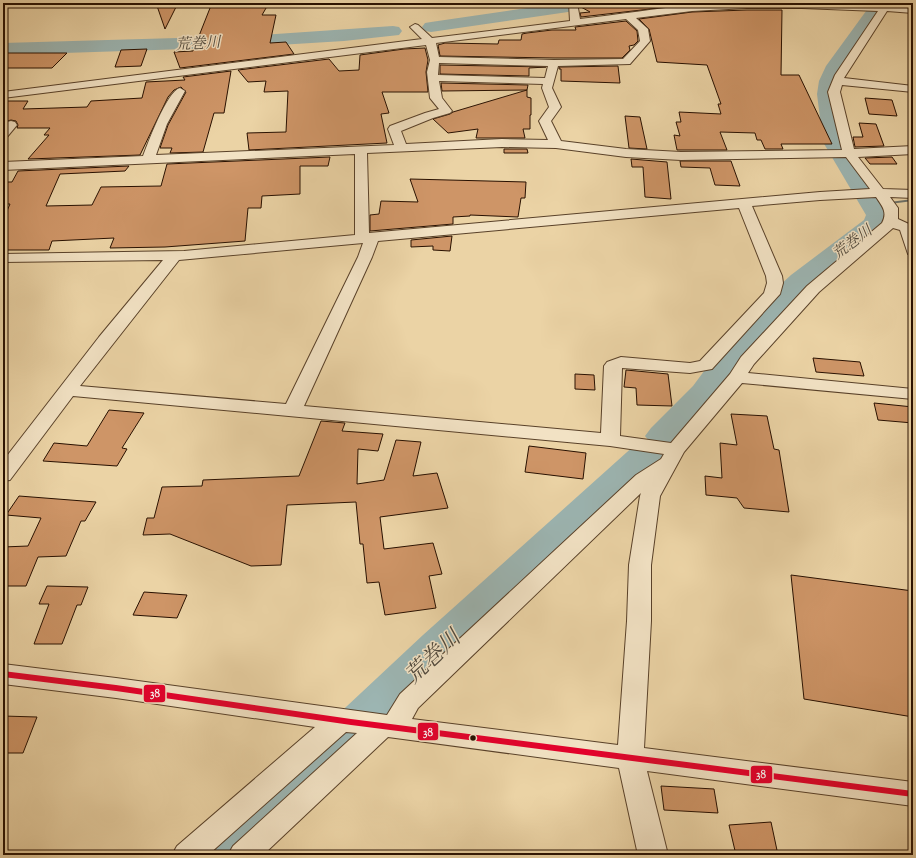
<svg xmlns="http://www.w3.org/2000/svg" width="916" height="858" font-family="'Sorts Mill Goudy','Noto Serif JP',serif">
<style>
.lines{fill:none;stroke-linecap:round;stroke-linejoin:round}
.stream{fill:#6e736b;fill-rule:evenodd}
.river{fill:#9cb5b2;fill-rule:evenodd}
.building{fill:#ce9567;stroke:#281000}
.minor-casing{stroke:#594129;stroke-width:2}
.minor{fill:#f2e2c4;fill-rule:evenodd}
.bus-1-casing{stroke:#f2e2c4;stroke-width:3}
.bus-1{fill:#e4002b;fill-rule:evenodd}
.bus-dot{fill:#281000;stroke:#f2e2c4;stroke-width:1.5}
.labels{text-anchor:middle;stroke-width:3;stroke-linejoin:round;paint-order:stroke}
.far-water-label{font-size:15px;font-style:italic;fill:#514a3e;stroke:#f2e2c4}
.near-water-label{font-size:22px;font-style:italic;fill:#514a3e;stroke:#f2e2c4}
.line-badge{stroke:#f2e2c4;stroke-width:1.5}
.badge-label{font-size:11px;text-anchor:middle;font-weight:bold;fill:#fff}
</style>
<rect width="100%" height="100%" fill="#ebd3a5"/>
<filter id="stains"><feTurbulence type="fractalNoise" baseFrequency=".005" numOctaves="4"/><feColorMatrix values="0 0 0 0 .2 0 0 0 0 .09 0 0 0 0 .02 0 0 0 .5 -.17"/></filter>
<radialGradient id="worn" r=".72"><stop offset=".6" stop-color="#630" stop-opacity="0"/><stop offset="1" stop-color="#630" stop-opacity=".3"/></radialGradient>
<g class="lines">
<path class="stream" d="M913,199V201L874,206L872,205L874,204Z"/>
<path class="river" d="M561,3H574L576,7L574,11L568,12L431,32L425,31L422,27L425,23L431,22Z
M875,6L881,7L883,11L846,66L839,81L837,94L845,142L892,215L885,230L811,287L764,332L717,400L675,444L663,447L667,452L662,460L455,659L365,749L250,855H185L193,838L331,721L423,635L636,444L649,441L645,436L651,428L693,386L742,320L791,275L864,220L866,215L823,142L817,94L819,81L826,66L869,7Z
M393,26L399,27L402,31L399,35L344,41L247,47L3,55V43L247,36Z"/>
</g>
<path class="building" d="M156,3H178L165,29Z
M212,3H269L262,15H276L270,43L286,42L294,54L180,68L174,52L193,51Z
M618,3H702L581,17L580,13L590,12L581,7Z
M747,10H782L781,75H799L832,144H781L783,149H765L761,140H757L755,133L720,132L727,150H677L674,135L680,136L676,122H681L679,112L721,114L718,104H721L707,65L657,62L649,29L639,19L692,12Z
M626,21L637,31L638,41L634,45L629,46L630,50L622,58H554L440,56L438,45L445,43L498,44L499,40H521L522,34L527,33L552,30H576L575,27Z
M425,48L428,60L426,72L428,92H382L389,113L381,114L387,143L249,150L247,133L286,132L288,91L264,92L266,81L248,82L238,70L329,59L339,71L359,70L360,55L404,49Z
M147,49L141,66L115,67L121,50Z
M3,53H67L52,68H3Z
M440,65L546,67L529,68V76L440,74Z
M618,66L620,83L561,81V69H559V67Z
M231,71L224,113H214L203,152L170,153L172,148H160L168,125L186,92L181,87L174,90L168,97L140,155L28,159L49,135H44L50,128H17L18,125L16,121L11,120L7,121L3,125V101H28L23,109L87,107L91,101L142,98L146,82L185,80L183,77Z
M441,83L528,85L527,90L442,91Z
M527,90V97L531,98V115H530V129H523L525,138H476L478,129L448,133L433,119L450,114L453,112Z
M865,98L892,100L897,116L869,114Z
M625,116L640,117L647,149L629,148Z
M859,123L876,124L884,146L855,147L853,137H863Z
M504,149H527L528,153H504Z
M330,157L328,166H300V194L262,196L261,208H248L245,241L165,247L110,248L114,238L52,241L49,250H3V220L10,204H3V189L7,182H12L18,171L129,166L125,171L60,174L46,206L92,205L101,187L161,186L167,164Z
M892,157L897,164H870L865,158Z
M631,159L667,162L671,199L645,197L643,167H632Z
M680,161H731L740,186L715,185L710,168L681,167Z
M410,179L526,182L525,198H521L518,217L470,215V216L453,217V224L370,231V215L379,214L381,201L418,202Z
M452,236L450,251L433,250V246L411,247V240Z
M813,358L860,362L864,376L816,372Z
M626,370L668,374L672,406L637,405L636,388L624,387Z
M575,374L594,375L595,390L575,389Z
M874,403L913,407V423L878,420Z
M109,410L144,413L122,448L127,449L117,466L43,461L54,443L87,446Z
M731,414L767,416L774,449L779,450L789,512L744,508L737,498L706,495L705,476L722,478L720,443L737,445Z
M321,421L345,423L342,431L383,434L378,451L358,449L357,484L384,480L396,440L421,442L413,476L437,473L448,508L380,517L384,549L433,543L442,574L429,576L436,608L385,615L379,582L367,583L363,544H360L356,502L287,505L281,565L251,566L170,534L143,535L147,518H154L162,487L202,486L203,480L299,476Z
M529,446L586,453L583,479L525,472Z
M19,496L96,502L85,521H81L66,556L38,557L26,586H3V547L28,546L41,518L6,515Z
M791,575L913,591V717L804,699Z
M47,586L88,587L81,605H77L62,644H34L49,604H39Z
M144,592L187,595L177,618L133,615Z
M3,716L37,717L23,753H3Z
M661,786L714,789L718,813L664,810Z
M771,822L778,855H736L729,825Z"/>
<g class="lines">
<g class="minor-casing">
<path id="minor" d="M569,3H577L580,19C618,15 656,8 694,5C756,0 819,3 882,6L884,3H892L890,6L913,7V13L887,11L844,78L913,86V92L842,85L840,92L854,149L913,146V154L858,157L883,189L913,190V198L890,197L898,208V219L911,225L913,228V255L908,254L900,230L893,228L819,292L754,364L748,373L913,389V399L742,383L684,452L660,496L651,565V621L644,748L913,782V806L647,771L668,855H638L619,768L388,737L263,855H228L233,846L357,733L346,732L208,855H172L177,846L315,727L116,698L3,684V664L116,678L387,715L400,694L636,475L661,459L664,454L610,446L73,396L10,480L3,481V461L99,337L163,260L3,262V254L184,251L355,235V154L3,170V162L143,156C148,143 167,91 180,88L185,91L167,124L156,155L394,145L388,129L390,126L425,113L439,109L430,98L427,72L430,60L426,45L3,98V92L422,39L410,27L415,24L418,25L432,38L570,21ZM747,8H802L878,11L835,75L828,92L842,150L681,152L626,149L561,141L551,121L561,107L552,88L558,66L630,64L650,41L648,29L636,18L692,11ZM626,19L638,30L640,41L623,59L554,60L439,57L436,43ZM439,63L548,66L545,78L438,75ZM439,81L543,84L542,88L549,107L539,121L548,140L502,139L406,144L401,131L433,118L450,113L452,111L442,98ZM502,147L556,148L626,157L681,160L846,157L870,189L820,192L369,233L367,153ZM876,197C882,206 888,212 882,223L807,286L741,357L730,374L671,443L620,436L622,368L690,373L712,369L780,294L783,283L782,276L752,206L820,200ZM739,208L766,276L767,283L764,293L700,361L690,363L621,357L607,362L604,366L601,433L304,406L372,257L378,241ZM363,243L358,257L286,404L80,386L179,260ZM641,493L640,496L629,565L627,621L618,745L412,719L418,708Z
M11,121L15,122L17,125L7,137L3,138V127L7,122Z"/>
</g>
<use href="#minor" class="minor"/>
<g class="bus-1-casing">
<path id="bus-1" d="M3,671L116,685L351,719L913,791V797L351,725L116,691L3,677Z"/>
</g>
<use href="#bus-1" class="bus-1"/>
</g>
<circle class="bus-dot" cx="473" cy="738" r="3.5"/>
<g class="labels">
<g class="far-water-label">
<text transform="translate(198 43) rotate(-3)" y="5">荒巻川</text>
<text transform="translate(852 242) rotate(-37)" y="5">荒巻川</text>
</g>
<g class="near-water-label">
<text transform="translate(432 656) rotate(-43)" y="8">荒巻川</text>
</g>
</g>
<g class="line-badge">
<rect x="143" y="684" width="23" height="19" rx="4" fill="#e4002b"/>
<rect x="417" y="722" width="22" height="19" rx="4" fill="#e4002b"/>
<rect x="750" y="765" width="23" height="19" rx="4" fill="#e4002b"/>
</g>
<g class="badge-label">
<text x="155" y="697">38</text>
<text x="428" y="736">38</text>
<text x="761" y="778">38</text>
</g>
<rect width="916" height="858" fill="none" stroke="#ebd3a5" stroke-width="16"/>
<rect x="4" y="4" width="908" height="850" fill="none" stroke="#281000" stroke-width="2"/>
<rect x="8" y="8" width="900" height="842" fill="none" stroke="#281000"/>
<rect width="100%" height="100%" filter="url(#stains)"/>
<rect width="100%" height="100%" fill="url(#worn)"/>
</svg>
